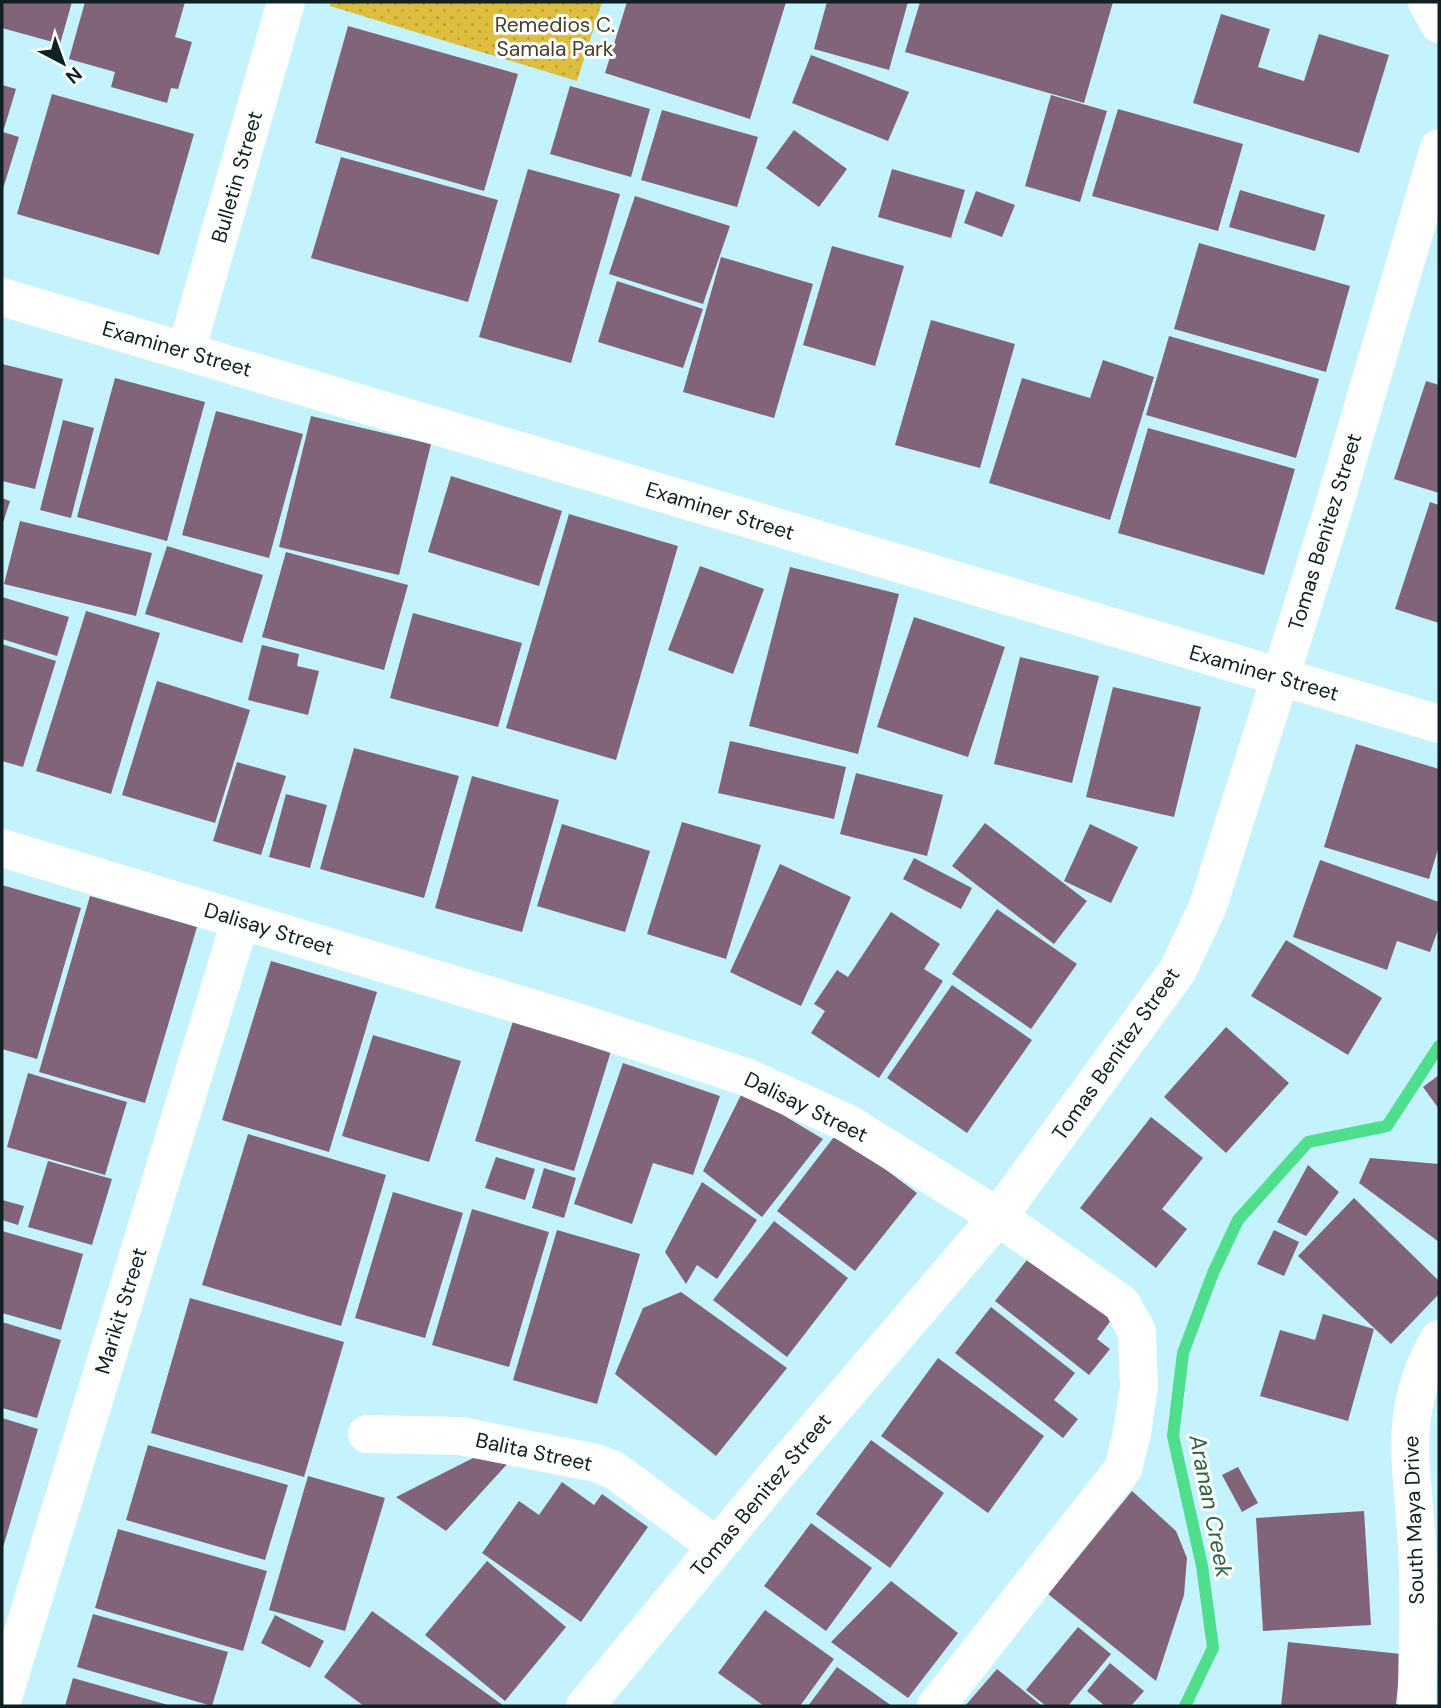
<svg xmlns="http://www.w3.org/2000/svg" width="1441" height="1708" font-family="'DM Sans',sans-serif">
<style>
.grass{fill:url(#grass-dots)}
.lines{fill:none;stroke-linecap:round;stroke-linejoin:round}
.stream{stroke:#4ede8c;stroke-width:12}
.building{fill:#81647a}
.minor{stroke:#fff;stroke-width:38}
.tertiary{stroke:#fff;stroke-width:38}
.labels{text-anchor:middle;stroke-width:6;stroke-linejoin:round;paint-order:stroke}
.park-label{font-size:21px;fill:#463f27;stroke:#fff}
.street-label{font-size:21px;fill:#0f2125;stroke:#fff}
.water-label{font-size:23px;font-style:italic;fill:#2e6443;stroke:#fff}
</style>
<defs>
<pattern id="grass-dots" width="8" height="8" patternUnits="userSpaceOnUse" patternTransform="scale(1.75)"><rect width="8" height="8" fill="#debe3e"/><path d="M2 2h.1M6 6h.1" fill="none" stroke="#bda336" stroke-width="1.8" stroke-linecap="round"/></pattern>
</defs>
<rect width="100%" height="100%" fill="#c4f3fe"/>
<path class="grass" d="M331,2H602L577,81L330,6Z"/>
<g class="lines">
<path class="stream" d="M1185,1706L1213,1648L1202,1566L1173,1436L1183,1353L1213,1273L1238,1220L1308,1142L1387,1126L1439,1046"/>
</g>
<path class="building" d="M2,2H72L60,44L2,28Z
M85,2H185L175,37L192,42L178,89L171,88L167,103L111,87L115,72L69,59Z
M627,2H786L750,119L605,73Z
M827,2H908L889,70L814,49Z
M920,2H1113L1084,103L905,52Z
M1221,14L1270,29L1258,67L1304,81L1319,34L1389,55L1359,153L1193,103Z
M348,26L518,74L484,191L315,143Z
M811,55L909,92L888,141L792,103Z
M2,85L16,89L3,132L19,137L2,192Z
M570,86L650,109L631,177L550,154Z
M52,94L194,134L159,255L17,214Z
M1051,95L1107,111L1080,202L1025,186Z
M1118,109L1243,144L1218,231L1092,196Z
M662,110L758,137L737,207L641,180Z
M794,130L847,169L819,207L766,168Z
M341,157L498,200L468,302L311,258Z
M528,169L620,194L571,363L479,337Z
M892,169L965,190L951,238L878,217Z
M1240,190L1325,215L1315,251L1229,227Z
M976,191L1015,205L1002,237L964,223Z
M635,196L730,226L703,304L609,274Z
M1199,243L1350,286L1326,372L1174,329Z
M832,246L904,266L875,366L803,345Z
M721,257L813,284L774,418L683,392Z
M617,281L703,309L683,368L598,342Z
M931,320L1015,344L980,468L895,445Z
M1169,336L1319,379L1296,458L1146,415Z
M1103,360L1154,377L1110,520L989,483L1022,378L1090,398Z
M2,364L63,379L35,489L2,481Z
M115,378L205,402L167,541L77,517Z
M1426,381L1439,385V493L1394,479Z
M216,411L303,434L269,558L182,535Z
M311,416L431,444L399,575L279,547Z
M63,420L94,428L71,518L40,510Z
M1148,428L1295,469L1264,575L1118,533Z
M451,476L562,511L539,586L428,552Z
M2,498L10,501L2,526Z
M1430,502L1439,505V623L1395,609Z
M569,514L678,546L616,760L506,728Z
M20,521L152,553L136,616L4,584Z
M167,546L263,575L242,643L145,614Z
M286,552L408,585L384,670L262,637Z
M700,566L764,589L733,674L668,650Z
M790,567L899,594L858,754L749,726Z
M2,597L69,617L57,656L2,639Z
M86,611L160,633L111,794L36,771Z
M413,613L522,643L498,727L390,698Z
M914,617L1005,647L968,757L877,727Z
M2,644L56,661L23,767L2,761Z
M262,645L299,654L297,666L319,671L308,715L248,700Z
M1020,657L1099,676L1072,783L994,764Z
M157,681L250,710L215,823L122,795Z
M1113,687L1201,707L1174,817L1086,797Z
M730,741L846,767L834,819L718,793Z
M1356,744L1439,769V846L1429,879L1324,847Z
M354,748L459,776L424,898L320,869Z
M237,762L286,776L261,855L213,841Z
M856,773L943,795L927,856L840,834Z
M472,776L559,800L522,932L435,908Z
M286,794L327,805L310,868L269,857Z
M682,822L761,845L726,959L647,934Z
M985,823L1087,901L1054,944L952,866Z
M562,824L650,851L625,932L537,906Z
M1090,824L1138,847L1111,903L1064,881Z
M914,858L972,888L961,909L903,879Z
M1320,860L1439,902V927L1430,952L1397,941L1387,970L1293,937Z
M780,864L851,897L801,1006L730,972Z
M2,885L81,908L37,1059L2,1049Z
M90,896L197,927L145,1103L39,1072Z
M997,909L1077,964L1031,1029L952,974Z
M891,912L940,944L924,969L943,981L879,1078L811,1033L825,1011L814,1004L837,970L848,977Z
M1286,940L1382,998L1348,1055L1251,996Z
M271,961L377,992L329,1152L222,1120Z
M952,985L1032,1040L967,1133L887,1078Z
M513,1021L611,1051L574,1171L475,1141Z
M1226,1027L1289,1083L1226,1153L1164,1097Z
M373,1035L461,1061L429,1162L342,1136Z
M623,1063L720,1096L693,1175L653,1163L632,1224L574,1204Z
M28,1073L127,1102L105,1175L7,1147Z
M1439,1075V1109L1423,1087Z
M743,1091L823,1139L762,1217L703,1171Z
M1151,1117L1203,1158L1162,1209L1187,1229L1156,1268L1080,1208Z
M837,1133L917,1193L855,1271L777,1211Z
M248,1134L386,1175L341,1326L202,1285Z
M496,1157L535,1169L525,1200L485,1188Z
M1370,1158L1439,1164V1242L1359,1183Z
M48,1161L112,1179L92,1245L28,1227Z
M1308,1165L1339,1192L1306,1236L1277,1222Z
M544,1168L576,1178L564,1218L532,1208Z
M702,1182L757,1220L717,1279L697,1265L686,1284L665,1252Z
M393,1192L463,1213L425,1338L355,1318Z
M1354,1198L1439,1281V1294L1391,1344L1298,1256Z
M2,1200L24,1206L18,1225L2,1220Z
M472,1209L549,1232L509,1367L432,1345Z
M774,1221L848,1278L787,1357L713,1300Z
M557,1230L640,1254L597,1404L513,1380Z
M1274,1230L1299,1242L1284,1276L1257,1264Z
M2,1231L83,1254L61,1330L2,1313Z
M1030,1256L1112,1319L1097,1339L1110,1349L1089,1375L995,1301Z
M681,1292L787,1368L716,1456L615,1374L643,1308Z
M190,1298L344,1342L304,1477L151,1433Z
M991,1307L1075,1373L1054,1400L1078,1419L1063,1438L955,1353Z
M1323,1314L1374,1329L1348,1421L1260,1396L1280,1330L1315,1340Z
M2,1322L61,1340L37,1418L2,1408Z
M938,1358L1044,1436L988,1513L881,1436Z
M2,1418L38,1429L2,1551Z
M871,1440L944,1493L890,1568L816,1514Z
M148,1445L288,1485L265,1560L126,1520Z
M483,1453L509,1462L446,1531L396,1497Z
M1238,1467L1258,1503L1242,1512L1222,1475Z
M308,1476L385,1498L345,1631L269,1610Z
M562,1482L594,1505L602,1494L648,1527L581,1622L482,1553L519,1501L539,1515Z
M1132,1491L1176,1531L1187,1558L1184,1595L1156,1681L1048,1594Z
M1364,1511L1371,1625L1263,1631L1256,1518Z
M811,1523L872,1568L826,1631L764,1586Z
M118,1529L267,1571L243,1651L95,1608Z
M487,1561L566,1627L505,1701L425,1635Z
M891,1581L958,1633L908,1698L831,1642Z
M765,1610L834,1659L800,1706H764L718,1673Z
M372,1611L504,1706H364L324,1677Z
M93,1614L228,1652L212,1706L77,1667Z
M275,1615L324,1641L310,1668L261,1643Z
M1078,1627L1111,1654L1068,1706H1046L1026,1690Z
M1288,1642L1401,1654L1396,1704L1403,1706H1281Z
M1110,1663L1144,1691L1131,1706H1105L1087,1691Z
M837,1667L892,1706H808Z
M997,1669L1042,1706H965Z
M73,1678L168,1705V1706H65Z"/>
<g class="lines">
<path class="minor" d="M1427,2L1439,24
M186,351L286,2
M2,848L577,1022L746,1077L847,1123L998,1217L1122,1304L1137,1332L1139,1387L1132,1433L1123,1469L936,1706
M367,1434L460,1436L596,1463L614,1470L716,1546
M2,1701L240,922
M585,1706L778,1473L998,1217L1178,970L1208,906L1331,516L1439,148
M1417,1706C1417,1653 1420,1599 1417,1546C1413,1467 1396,1414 1439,1339"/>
<path class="tertiary" d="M2,297L1439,724"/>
</g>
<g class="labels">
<g class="park-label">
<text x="555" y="32">Remedios C.<tspan x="555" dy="24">Samala Park</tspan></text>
</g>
<g class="street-label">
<text transform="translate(237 177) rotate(-74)" y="7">Bulletin Street</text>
<text transform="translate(177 349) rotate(16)" y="7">Examiner Street</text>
<text transform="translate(720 511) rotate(17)" y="7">Examiner Street</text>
<text transform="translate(1325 532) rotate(-73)" y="7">Tomas Benitez Street</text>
<text transform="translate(1264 673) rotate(16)" y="7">Examiner Street</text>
<text transform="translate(269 929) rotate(17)" y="7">Dalisay Street</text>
<text transform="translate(1116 1054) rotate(-55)" y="7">Tomas Benitez Street</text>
<text transform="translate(806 1107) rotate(26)" y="7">Dalisay Street</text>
<text transform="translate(121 1311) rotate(-73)" y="7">Marikit Street</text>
<text transform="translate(534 1452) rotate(12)" y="7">Balita Street</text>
<text transform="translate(761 1495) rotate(-50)" y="7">Tomas Benitez Street</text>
<text transform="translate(1414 1520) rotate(-92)" y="7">South Maya Drive</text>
</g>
<g class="water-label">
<text transform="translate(1211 1506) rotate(79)" y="8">Aranan Creek</text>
</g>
</g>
<rect width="1441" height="1708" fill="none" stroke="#0f2125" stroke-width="7"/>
<g transform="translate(63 63) rotate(139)" stroke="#ffffff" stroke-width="5" paint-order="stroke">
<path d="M0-5L12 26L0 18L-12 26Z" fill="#0f2125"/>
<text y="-10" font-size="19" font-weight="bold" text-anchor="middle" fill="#0f2125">N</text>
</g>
</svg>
